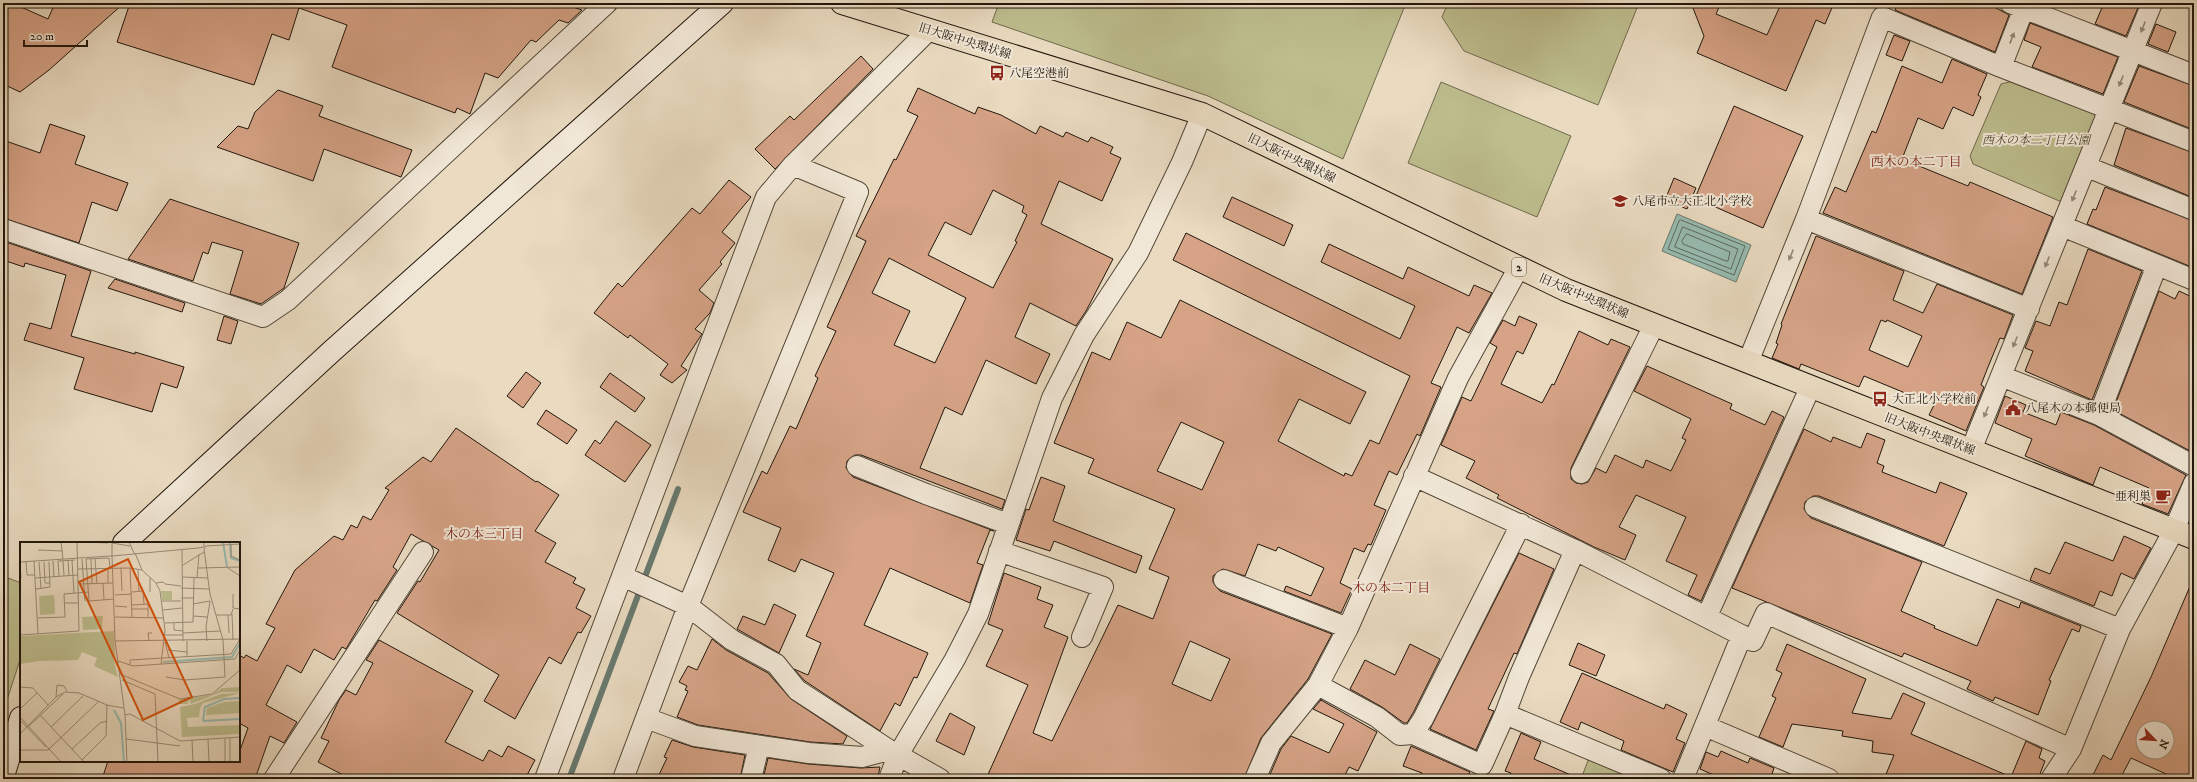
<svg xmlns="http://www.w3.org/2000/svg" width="2197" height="782" font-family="'IM FELL DW Pica','Noto Serif JP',serif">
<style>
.green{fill:#bdbd8e;stroke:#6f6a4d}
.water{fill:#97bbb0;stroke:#68796e}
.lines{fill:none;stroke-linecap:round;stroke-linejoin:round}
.shore{stroke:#5c695e;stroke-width:1}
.stream{stroke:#68796e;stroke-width:6}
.building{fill:#d6a387;stroke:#21170c;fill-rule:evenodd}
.street-casing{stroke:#534839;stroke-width:22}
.secondary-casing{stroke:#21170c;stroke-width:24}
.primary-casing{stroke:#21170c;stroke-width:24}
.street{stroke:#f1e7d6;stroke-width:20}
.secondary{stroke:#f1e7d6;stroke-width:22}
.primary{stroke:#e9dac0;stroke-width:22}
.oneway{fill:#93897b}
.labels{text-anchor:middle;stroke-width:4;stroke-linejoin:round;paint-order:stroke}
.shield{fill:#f1e7d6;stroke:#5f5549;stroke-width:1}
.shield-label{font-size:11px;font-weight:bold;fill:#21170c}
.street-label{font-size:12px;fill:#21170c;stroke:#f1e7d6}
.poi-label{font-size:12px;fill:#21170c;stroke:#f1e7d6;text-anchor:start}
.park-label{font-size:12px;font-style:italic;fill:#504933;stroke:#f1e7d6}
.neighbourhood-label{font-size:13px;fill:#7a1f14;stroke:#f1e7d6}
.inset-river{fill:none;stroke:#97bbb0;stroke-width:2}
.inset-road{fill:none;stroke:#998c78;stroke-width:1}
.view{fill:#d4520c;fill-opacity:0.15;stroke:#d4520c;stroke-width:2}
.inset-edge{fill:none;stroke:#21170c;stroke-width:2}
</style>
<rect width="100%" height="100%" fill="#e9dac0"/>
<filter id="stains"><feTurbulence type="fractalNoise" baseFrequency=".005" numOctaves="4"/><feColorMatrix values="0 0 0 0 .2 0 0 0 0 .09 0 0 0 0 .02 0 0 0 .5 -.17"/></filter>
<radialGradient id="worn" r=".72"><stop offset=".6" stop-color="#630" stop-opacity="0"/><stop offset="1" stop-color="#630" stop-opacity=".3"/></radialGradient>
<path class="green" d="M999,3H1406L1343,159L1208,96L992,22Z
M1448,3H1639L1598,105L1464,51L1442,17Z
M2013,81L2093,112L2098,123L2064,203L1973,164L1970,156L2001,84Z
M1441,82L1571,136L1537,217L1408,163Z
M3,576L21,583V657L3,712Z
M1589,758L1637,779H1581Z"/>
<path class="water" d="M1677,214L1751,245L1736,282L1662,251Z"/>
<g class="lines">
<path class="shore" d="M1681,220L1745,246L1734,275L1668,249L1679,221Z
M1683,227L1738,249L1731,269L1675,247Z
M1687,234L1730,252L1728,261H1726L1683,244L1682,241Z"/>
<path class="stream" d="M569,779L678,489"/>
</g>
<path class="building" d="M12,3L48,19L55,3H124L49,70L20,92L3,84V11Z
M130,3H577L573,7L582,10L568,23L559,20L536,42L531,40L498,78L485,73L470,114L457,108L455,113L332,67L347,25L299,8L289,40L272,34L254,85L117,42Z
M1691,3H1721L1716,14L1767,35L1780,6L1775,3H1834L1825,24L1816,20L1786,91L1697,53L1704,36Z
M1898,3H1987L2009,15L1995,52L1895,10Z
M2104,3H2140L2126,36L2095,24Z
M2030,23L2118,57L2103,94L2032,67L2041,47L2024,40Z
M2156,24L2176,32L2168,52L2148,44Z
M1894,35L1910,41L1902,61L1886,55Z
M861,56L873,69L775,169L755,149L790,116L794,120Z
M1952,59L1987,74L1978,95L1981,97L1973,116L1953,107L1943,129L1918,118L1902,159L1968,186L1970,182L2053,217L2022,294L1823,213L1835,187L1846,192L1872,131L1876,133L1902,66L1942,83Z
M2139,66L2194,86V130L2124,102Z
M918,88L975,114L978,107L1001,115L1036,134L1040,126L1063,137L1066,132L1088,142L1091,137L1113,147L1110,153L1121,158L1102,201L1059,181L1041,224L1113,259L1086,311L1076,326L1030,303L1015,337L1050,354L1036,384L986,360L962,415L945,407L920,468L1005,500L1002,509L861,455H855L847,461L846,468L853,477L994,531L990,530L977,563L983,565L970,603L890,568L864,625L928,653L917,678L914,677L900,706L895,703L880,731L805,681L794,669L808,675L821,643L806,636L834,573L801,559L795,572L768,560L781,528L743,512L762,471L767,474L790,426L796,429L818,378L815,376L836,331L827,327L866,241L856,236L894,159L896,160L918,116L907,111ZM993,190L1024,206L1022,212L1027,215L1015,241L1017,242L993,288L928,255L945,222L971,235ZM889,258L966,298L935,363L894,345L910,311L872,293Z
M278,90L323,106L319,116L412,150L401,177L324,149L313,181L217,147L238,126L248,129L255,112Z
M1734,106L1803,136L1763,228L1695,198Z
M50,124L85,136L75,164L128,183L117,211L92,202L79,243L3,218V140L40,153Z
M2126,128L2194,153V198L2114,165Z
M1674,178L1696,188L1687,209L1665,200Z
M729,180L751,197L722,232L735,243L720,262L722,264L699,290L714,303L710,313L695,329L702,334L681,366L687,370L672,383L660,375L668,364L630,335L628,338L594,313L618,283L622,287L692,208L700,214Z
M2105,187L2194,221V268L2087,224L2093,209L2096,210Z
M1232,197L1293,225L1284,246L1223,217Z
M170,199L299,243L284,288L261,304L230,294L243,251L212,242L208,254L203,252L193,281L128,259Z
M1186,233L1400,339L1415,306L1321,262L1329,244L1403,279L1408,267L1469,296L1474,285L1492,293L1469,333L1457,327L1431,383L1441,387L1420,436L1417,434L1397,475L1389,471L1374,505L1386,510L1371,545L1368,544L1364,552L1354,548L1340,583L1352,589L1341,613L1284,591L1286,586L1311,596L1324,568L1278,547L1276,551L1258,544L1245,576L1223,569L1213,576V582L1220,591L1332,634L1308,679L1261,738L1244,779H986L1028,685L986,666L1003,630L988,624L1004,573L1041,587L1037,599L1053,605L1044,627L1068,637L1033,733L1052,741L1118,605L1153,619L1169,577L1149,569L1175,509L1088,473L1094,459L1054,443L1092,352L1110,360L1127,322L1161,338L1180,300L1366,392L1350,424L1299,399L1278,441L1344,476L1345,473L1352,476L1370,440L1379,444L1410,376L1173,260ZM1181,422L1224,442L1202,490L1157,471ZM1190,641L1230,659L1211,701L1172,684Z
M1816,236L1904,271L1893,300L1923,313L1937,284L2013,315L2004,339L2000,338L1988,367L1981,385L1984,387L1966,431L1929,415L1934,405L1864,376L1859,387L1801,364L1799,369L1772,358L1778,344L1776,343L1782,325L1781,324ZM1881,320L1886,322L1887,320L1922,336L1908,367L1869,350Z
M3,241L91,271L71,336L135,354V352L184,367L177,388L161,383L152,412L74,389L84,358L24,340L30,323L51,329L66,275L25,263L24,267L3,260Z
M2088,249L2142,271L2092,400L2025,371L2033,351L2025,348L2036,321L2050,326L2059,302L2067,305Z
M115,279L185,303L182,312L108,288Z
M2159,291L2175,299L2179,291L2194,298V453L2113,410Z
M224,316L238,321L231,344L217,340Z
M1519,316L1537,324L1523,354L1517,351L1501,384L1542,403L1552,384L1554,385L1579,331L1608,345L1611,339L1630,347L1571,468V479L1576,483L1582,484L1588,482L1596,468L1606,473L1615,455L1643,468L1646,460L1671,471L1686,440L1682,438L1691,419L1634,391L1647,366L1732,404L1730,409L1765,425L1772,411L1784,417L1701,601L1688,595L1697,575L1666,561L1686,517L1636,495L1619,527L1636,535L1625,560L1594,547L1497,498L1499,495L1466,478L1475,461L1441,445L1462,397L1471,401L1497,347L1490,343L1503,320L1515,326Z
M526,372L541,383L523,408L507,396Z
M610,373L645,398L635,412L600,387Z
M2005,396L2026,405L2023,412L2056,425L2061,412L2094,425L2186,475L2168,514L2142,504L2149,488L2100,467L2093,485L2025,456L2032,439L1995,423Z
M546,410L577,430L567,444L537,424Z
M616,421L651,445L625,482L585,455L595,440L600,444Z
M456,428L536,482L537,481L559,495L535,531L556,543L545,562L576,578L573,583L585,589L576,608L591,616L581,633L578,632L561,664L549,657L515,719L484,701L499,675L397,613L418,581L420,582L439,550L411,534L393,567L397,570L377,601L375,600L346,649L342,647L334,660L314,649L301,673L287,665L266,705L297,722L284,743L270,736L255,779H102L108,761H239V753L248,728L239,723V655L244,658L246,655L257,661L275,628L266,624L295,570L334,536L343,540L351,525L357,528L363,516L371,520L389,490L385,488L423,457L431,462Z
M1804,429L1831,442L1833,437L1861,448L1867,433L1885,440L1877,463L1884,466L1882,472L1936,493L1940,482L1967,493L1944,546L1819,496H1813L1805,502L1804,509L1811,518L1922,562L1901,611L1935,626L1934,628L1977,646L1997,599L2019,608L2021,602L2081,626L2079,632L2072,629L2049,680L2051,681L2038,715L1995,697L1993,701L1967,689L1971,681L1904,653L1902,657L1732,588Z
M1041,477L1065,486L1053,521L1142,556L1136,573L1054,541L1050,551L1016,540L1026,509L1029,510Z
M2124,536L2151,548L2134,579L2121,573L2112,596L2100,591L2094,606L2030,580L2035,568L2050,574L2065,542L2113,561Z
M1519,553L1554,569L1517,654L1514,653L1488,709L1494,711L1476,750L1430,729Z
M2194,577V779H2177L2131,758L2120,779H2091L2103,755L2111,760L2151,677ZM2143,728H2167V752H2143Z
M774,604L796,615L779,653L737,629L743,616L765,625Z
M712,639L726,650L768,673L791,699L847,736L843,744L810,742L698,725L677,717L688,691L685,690L687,686L679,682L688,666L697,670Z
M379,640L473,691L445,742L483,761L489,750L502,757L508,746L535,760L525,779H351L318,762L329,741L321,738L339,700L346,690L356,695L373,663L366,660Z
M1578,643L1605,655L1596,676L1569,665Z
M1410,644L1440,659L1413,713L1407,723H1404L1382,707L1350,689L1365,660L1395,675Z
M1787,644L1866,679L1852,713L1891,719L1903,693L1925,703L1911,734L2011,777L2026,741L2042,749L2039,758L2045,761L2038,779H1884L1894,755L1872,752L1873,741L1842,736L1843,731L1792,724L1783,747L1759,737L1776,698L1772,696L1782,673L1776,670Z
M1582,673L1664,709L1666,704L1687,714L1676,739L1685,743L1673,772L1621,750L1624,741L1581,722L1578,730L1560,722Z
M1321,700L1377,732L1358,771L1349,767L1343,779H1268L1281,749L1291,736L1329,753L1344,724L1313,709Z
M950,713L975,727L964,755L936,741Z
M1521,733L1541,742L1534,759L1580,779H1508L1511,773L1505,771Z
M672,740L693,747L745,755L740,779H657L667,758L664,757Z
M1411,746L1470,772L1466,779H1419L1422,773L1403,766Z
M1721,751L1748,763L1750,758L1774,768L1772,774L1784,779H1723L1700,769L1706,752L1718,757Z
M768,758L808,764L861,768L880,767L879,772L878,779H763Z"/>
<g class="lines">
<g class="street-casing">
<path id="street" d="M2010,3L2194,75
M2001,67L2026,3
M2087,167L2194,210
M1806,219L2029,309
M2062,226L2194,280
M3,229L263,317L288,300L607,3
M1748,362L1806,219L1882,17L2001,67L2194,142
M2001,376L2099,415L2194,466
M2099,415L2157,265
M1971,450L2152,3
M857,466L926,494L1008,524
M1581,473L1654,325
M1414,476L1575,550L1753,641L1766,613L2071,749
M1815,507L2120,629
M999,551L1103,587L1082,637
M622,576L688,606L732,640L776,664L797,690L889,750L940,779
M1224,580L1348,628
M1707,616L1810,388
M1318,685L1377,717L1400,735L1413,734L1482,765L1505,714L1519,677L1575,550
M1505,714L1661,779
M646,718L695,736L809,753L862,757L889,750
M1705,726L1829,779
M1413,734L1423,719L1521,524
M274,779L423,552
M545,779L766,197L793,165L929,30
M623,779L688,606L858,192L793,165
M751,779L759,746
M889,779L898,755L955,659L978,614L1052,398L1084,335L1138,253L1182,162L1202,114
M1255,779L1271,743L1318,685L1348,628L1458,378L1519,267
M1683,779L1742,635
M2051,779L2071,749L2120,629L2174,530L2194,483"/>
</g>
<g class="secondary-casing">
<path id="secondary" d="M124,543L332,351L722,3
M3,776L21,718"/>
</g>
<g class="primary-casing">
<path id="primary" d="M842,3L1202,114L1566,290L2194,538"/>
</g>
<use href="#street" class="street"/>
<use href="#secondary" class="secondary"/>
<use href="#primary" class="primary"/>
</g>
<defs><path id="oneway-solid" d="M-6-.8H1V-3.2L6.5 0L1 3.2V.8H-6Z"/></defs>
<g class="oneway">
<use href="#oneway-solid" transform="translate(2143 27) rotate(112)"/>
<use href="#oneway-solid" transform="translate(2012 38) rotate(-69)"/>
<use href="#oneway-solid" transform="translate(2121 81) rotate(112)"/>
<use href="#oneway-solid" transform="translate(2074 196) rotate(112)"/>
<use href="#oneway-solid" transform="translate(1791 255) rotate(112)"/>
<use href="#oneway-solid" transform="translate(2047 262) rotate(112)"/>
<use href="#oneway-solid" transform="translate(2015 342) rotate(112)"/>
<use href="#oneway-solid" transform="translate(1986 412) rotate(112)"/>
</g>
<defs>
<g id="bus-bare" transform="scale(1.2)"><path d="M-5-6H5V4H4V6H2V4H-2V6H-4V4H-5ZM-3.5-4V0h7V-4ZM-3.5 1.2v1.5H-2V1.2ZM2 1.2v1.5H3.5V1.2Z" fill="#8f2418" stroke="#f1e7d6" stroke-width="2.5" paint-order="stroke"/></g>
<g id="school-bare" transform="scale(1.2)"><path d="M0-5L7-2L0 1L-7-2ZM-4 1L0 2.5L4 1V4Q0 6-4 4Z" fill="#8f2418" stroke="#f1e7d6" stroke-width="2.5" paint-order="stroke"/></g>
<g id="civic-bare" transform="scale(1.2)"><path d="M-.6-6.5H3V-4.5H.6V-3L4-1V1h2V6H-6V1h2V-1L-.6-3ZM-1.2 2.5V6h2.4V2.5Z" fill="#8f2418" stroke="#f1e7d6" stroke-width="2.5" paint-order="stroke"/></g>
<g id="cafe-bare" transform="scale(1.2)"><path d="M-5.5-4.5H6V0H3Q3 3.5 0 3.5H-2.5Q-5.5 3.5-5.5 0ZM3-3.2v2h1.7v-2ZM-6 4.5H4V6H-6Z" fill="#8f2418" stroke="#f1e7d6" stroke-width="2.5" paint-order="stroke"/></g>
</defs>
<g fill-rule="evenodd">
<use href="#bus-bare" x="997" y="73"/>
<use href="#school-bare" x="1620" y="201"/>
<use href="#bus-bare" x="1880" y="399"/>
<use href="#civic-bare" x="2013" y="408"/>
<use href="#cafe-bare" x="2163" y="496"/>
</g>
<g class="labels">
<rect class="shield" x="1512" y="258" width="14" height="18" rx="3"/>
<g class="shield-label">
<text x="1519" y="271">2</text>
</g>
<g class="street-label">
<text transform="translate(965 41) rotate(17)" y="4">旧大阪中央環状線</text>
<text transform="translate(1292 158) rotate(26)" y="4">旧大阪中央環状線</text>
<text transform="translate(1584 296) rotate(23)" y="4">旧大阪中央環状線</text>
<text transform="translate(1930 434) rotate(21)" y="4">旧大阪中央環状線</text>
</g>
<g class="poi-label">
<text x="1009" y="77">八尾空港前</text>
<text x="1632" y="205">八尾市立大正北小学校</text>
<text x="1892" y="403">大正北小学校前</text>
<text x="2025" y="412">八尾木の本郵便局</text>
<text x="2151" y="500" text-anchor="end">亜利巣</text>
</g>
<g class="park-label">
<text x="2036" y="144">西木の本二丁目公園</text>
</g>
<g class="neighbourhood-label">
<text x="1916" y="166">西木の本二丁目</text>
<text x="484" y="538">木の本三丁目</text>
<text x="1391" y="592">木の本二丁目</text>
</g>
</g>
<g transform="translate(20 542)">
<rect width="220" height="220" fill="#e9dac0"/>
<path d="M141,49H152V58H142ZM34,53L35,72L20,73L19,54ZM83,74L82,87L63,88L62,75ZM94,89L95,115H93L98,135L74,124L77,116L62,110L58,118L19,119L0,122V94ZM220,145L218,150H201L171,162L169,157L168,162H159V157L192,153L202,146ZM220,151L183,161L180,166L179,175L167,176L168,185L220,183V192L162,195L160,165L175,162L201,152ZM220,159V171L186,173L187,166L204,160Z" fill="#bdbd8e"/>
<path class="inset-river" d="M203,0L207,25M210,0L211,16L220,19M143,120L212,115L220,101M94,168L101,181L104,220M183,179L185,165L204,157L220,156M183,179L220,177"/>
<path class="inset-road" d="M41,0L43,17M65,0L88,1M109,0L114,11M92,1L110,4M211,2V14L220,18M18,8L43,9M162,8L163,99M115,11L122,28L136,41L140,49L145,88L141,122M62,17L65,59M66,17L69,59L94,57M66,17L89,16L90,26M71,17L72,42M75,17L77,42M48,18L49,34M52,18L54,51M6,19L7,33H15M14,19L18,92M33,19L34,35M38,19L55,18M38,19L39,34M43,19L44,34M0,20L90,14H92V0M0,20L1,36M19,20L21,46M24,20L25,41H30M163,23L184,10M101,26L102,49M110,26L112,75M178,26L220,25M208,26L220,34M58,27L110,26L122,28M118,28L119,49M162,35L188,36M15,36L58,33M130,36V50M177,36L179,12M83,41L84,58M88,41V26M136,41L143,40L145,42L161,44M59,42L93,41M161,46L189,47M16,47L30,45L29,20M112,50L123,49L124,62M213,52V66L220,67M95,53L112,52M161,56H174M142,59H161M45,61H58M173,62L190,59M112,63L128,62V75M95,64L107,65M112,67H128M143,68L162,66M212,72L213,98M196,73H211L213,67M208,73L209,91M173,74L187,75M95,75L144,76M17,76L45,75L44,52L69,50M145,81L173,80L174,36M154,81V88L163,89M163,91L200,89M0,93L59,89L57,0M145,93H163M95,99L220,97M129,99L128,91H132M187,99L186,85L190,59M145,100L149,116M148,108L167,110M167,115V99M98,119L113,124L215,117L220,108M110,123V118L211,112L220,97M100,132L160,157L192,152L220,128M146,135L165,138L205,135L203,98L190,52L184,7L186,4L220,2M102,138L135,152L138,220M0,145L13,146L28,163M36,155L37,143L44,144L47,149M86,163L104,166M0,167L17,151M20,173L64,220M105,173L110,172L160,199L220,195M0,175L41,220M0,178L26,205M9,184L43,152M31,185L63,154M0,192L36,155L45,150L59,151L87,163M205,196V220M210,196V220M106,197L160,204M188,197L189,220M172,198L173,220M52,207L80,181L87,179M0,208H28L79,159M62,218L86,194L87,163M107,220L105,173L95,99L92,14L178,6L184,5V0"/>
<path class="view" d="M108,17L172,155L123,178L59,40Z"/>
<rect width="220" height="220" class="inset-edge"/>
</g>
<rect width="2197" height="782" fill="none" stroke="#e9dac0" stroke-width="16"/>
<rect x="4" y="4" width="2189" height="774" fill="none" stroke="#21170c" stroke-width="2"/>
<rect x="8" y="8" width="2181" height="766" fill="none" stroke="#21170c"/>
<g transform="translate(2155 740) rotate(115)"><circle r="19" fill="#f1e7d6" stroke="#9e9485"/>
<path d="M0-3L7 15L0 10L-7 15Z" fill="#8f2418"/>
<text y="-6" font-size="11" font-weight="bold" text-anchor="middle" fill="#21170c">N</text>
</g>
<path d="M24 40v6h63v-6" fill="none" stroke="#21170c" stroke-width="2"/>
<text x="30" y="40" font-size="12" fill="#21170c" stroke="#f1e7d6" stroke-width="3" paint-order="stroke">20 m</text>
<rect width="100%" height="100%" filter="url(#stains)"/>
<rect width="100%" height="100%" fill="url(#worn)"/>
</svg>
